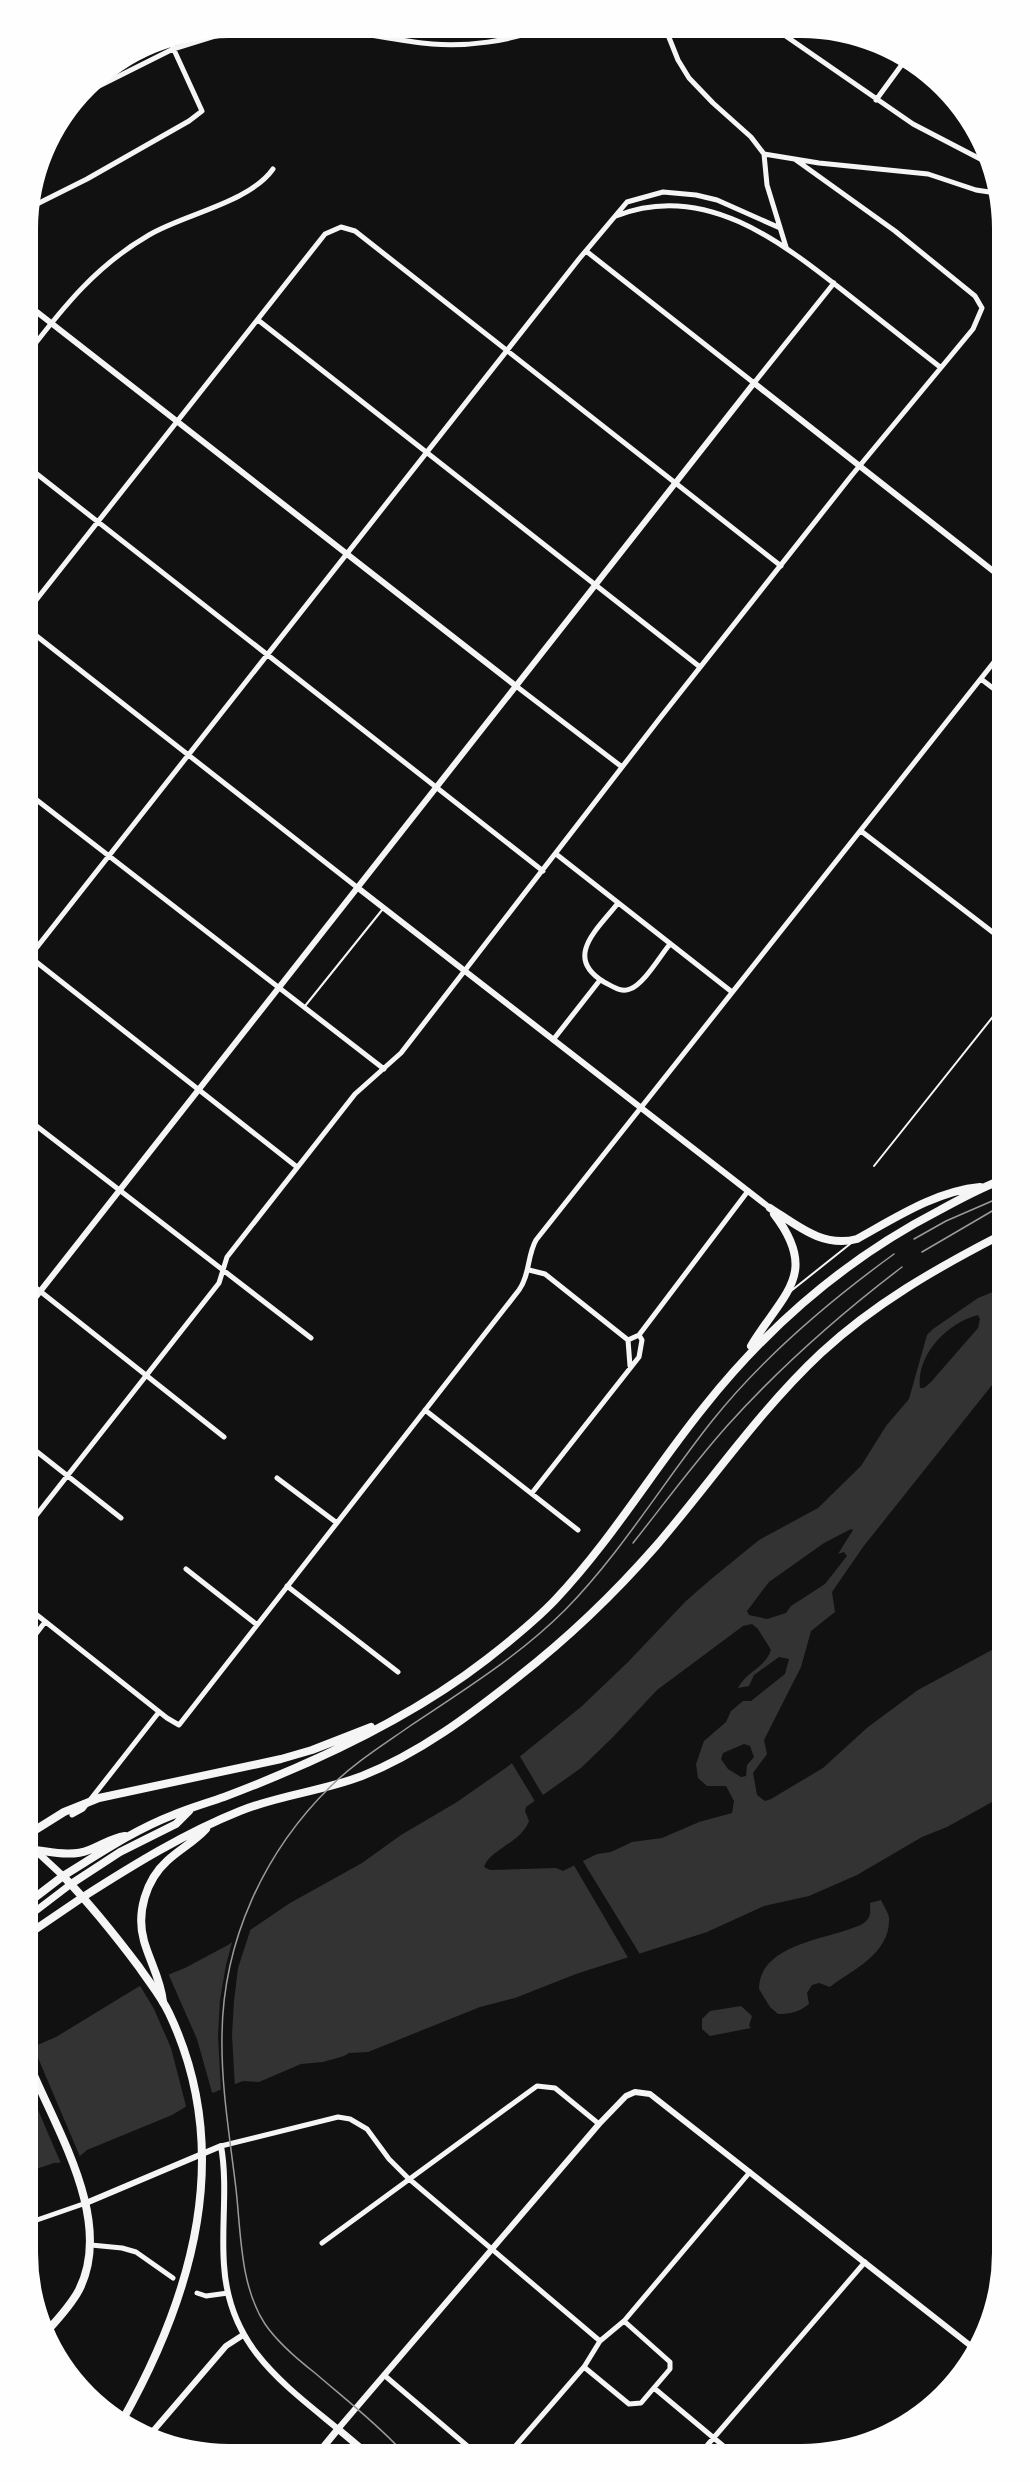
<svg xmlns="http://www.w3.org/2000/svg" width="1030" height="2482" font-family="'Roboto Condensed',sans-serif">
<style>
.water{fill:#333;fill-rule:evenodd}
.pier{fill:#111}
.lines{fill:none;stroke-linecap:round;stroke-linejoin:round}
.service{stroke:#f5f5f5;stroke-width:2}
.minor{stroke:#f5f5f5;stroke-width:5}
.tertiary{stroke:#f5f5f5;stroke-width:6}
.secondary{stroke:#f5f5f5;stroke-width:7}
.primary{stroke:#f5f5f5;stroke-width:8}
.trunk{stroke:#f5f5f5;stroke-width:8}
.tram{stroke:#9a9a9a;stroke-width:1.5}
</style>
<rect width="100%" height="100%" fill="#111"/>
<path class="water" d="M1000,1289V1375L863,1547L832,1592L835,1612L811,1631L801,1667L764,1740L767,1754L753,1773L757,1795L765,1801L771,1799L823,1768L868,1727L918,1690L1001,1645V1797L947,1827L922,1837L857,1875L809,1896L764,1906L707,1932L576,1974L515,1998L480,2007L368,2052L349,2053L344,2056L323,2062L301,2064L259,2082L243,2081L202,2097L172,2115L87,2150L73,2162L54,2163L33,2170V2047L56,2037L138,1987L185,1968L228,1945L290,1903L362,1863L401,1835L457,1802L507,1767L582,1706L628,1662L686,1601L710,1580L759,1540L818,1508L861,1466L886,1426L909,1399L927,1335L933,1329L978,1298ZM978,1315L980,1319L978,1328L931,1382L924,1388H920C916,1355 947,1323 978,1315ZM851,1529L853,1530L838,1554L844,1552L847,1556L825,1584L791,1606L786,1613L767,1619L749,1615L747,1611L769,1582L824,1543ZM752,1624L758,1629L771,1650C766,1667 746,1672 738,1688L749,1686L754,1675L779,1657L789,1659L785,1674L751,1701H743L731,1711L726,1722L704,1741L696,1764L698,1778L707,1786H726L734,1801L732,1813L699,1822L662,1838L632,1842L611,1852L597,1854L563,1871L556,1868L490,1870L484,1867C490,1849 521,1843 529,1821L525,1811L526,1807L581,1768L613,1737L657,1690L743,1626ZM744,1744L750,1746L754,1757L747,1765L746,1776L741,1777L728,1769L721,1759L723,1753Z
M881,1900C883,1905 888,1912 889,1917C891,1954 853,1969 830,1987L819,1983L812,1985L807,1993L809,2004C799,2012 791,2014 778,2014L770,2007L759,1989C759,1947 819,1940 850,1929C857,1926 865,1925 869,1917C871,1913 870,1908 870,1903Z
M741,2006L752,2016L749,2026L751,2028L710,2036L702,2029V2019L710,2011Z"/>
<path class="pier" d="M518,1753L544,1797L536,1803L510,1760Z
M581,1858L641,1956L630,1961L572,1862Z
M251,1928L238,1968L234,2001L232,2035L235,2088L221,2092L218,2036L220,2000L226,1965L233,1939Z
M167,1971L197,2039L213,2096L187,2110L171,2048L154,2009L139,1984Z
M33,2046L81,2159L74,2164L62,2166L33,2098Z"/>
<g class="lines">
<path class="service" d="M305,1006L382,910
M874,1166L999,1009
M791,1291L850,1244"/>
<path class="minor" d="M312,28C352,29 392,41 432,44C468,47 508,41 542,29
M666,30L678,60L689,78L713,103L751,137L764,154L767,185L786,247
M777,30L913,124L988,163
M83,94L173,49L215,36L278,27
M876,100L906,59
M764,154L819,163L928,174L976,190L996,193
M29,208L87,179L189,121L202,111L169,39
M616,216C704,181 780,241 846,293C878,318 909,343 940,367
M586,251L754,383L834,283
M258,320L700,667
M28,353C64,306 97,265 149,235C184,214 249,203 273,169
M28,467L543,871
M29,609L325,234L341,227L355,231L781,566
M29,630L358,888
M981,679L998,692
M516,686L622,767
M29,794L384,1069
M861,831L999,937
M556,854L732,992
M618,903C599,928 562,957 604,982C612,986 621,993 630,989C644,984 660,956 670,944
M30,956L579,259L627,202L663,192L696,195L717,200L780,228
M30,957L297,1167
M553,1040L600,980
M30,1121L311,1338
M529,1270L545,1274L628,1340
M31,1284L224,1437
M630,1366L628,1340L639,1335L748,1191
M425,1410L578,1530
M31,1447L121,1518
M277,1478L337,1523
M532,1493L639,1357L642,1340L639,1335
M31,1522L219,1283L227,1257L355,1094L401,1053L660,718L852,475L973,329L982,308L975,296L895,231L796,160
M186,1569L256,1624
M287,1586L398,1672
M32,1611L167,1718L179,1725L519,1290C530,1275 527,1256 536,1240L998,657
M32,1639L45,1622
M72,1815L83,1809L159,1712
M221,2146L338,2117L350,2119L367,2129L389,2159L408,2178L600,2341
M34,2221L86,2203
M322,2243L537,2086L555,2088L599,2124
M91,2245L122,2248L136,2252L173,2278
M197,2293L206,2296L228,2293
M584,2367L629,2404L641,2403L670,2369V2362L624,2321
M384,2375L472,2450
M654,2388L727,2449
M704,2449L865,2262
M512,2450L584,2367L600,2341L624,2321L750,2172"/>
<path class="tertiary" d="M28,305L516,686
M358,888L770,1208
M31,1303L754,383L997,574
M86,2203L221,2146C228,2185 221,2226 224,2265C229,2346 281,2382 338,2429L599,2124L626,2096L635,2092L650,2094L976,2350
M148,2437L226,2346L243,2335"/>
<path class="secondary" d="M34,1849L63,1876
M33,1913L71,1884
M320,2451L338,2429L363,2450"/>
<path class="primary" d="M33,1899L63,1876C91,1905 115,1935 139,1967C149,1982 161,1996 169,2013C235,2152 193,2295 122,2421
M33,1931L83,1897
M33,2073C60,2136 113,2223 79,2290C71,2305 59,2318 48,2330"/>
<path class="trunk" d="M770,1208C798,1226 823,1248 857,1239C895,1218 936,1191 980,1187
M751,1346C783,1293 820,1274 774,1214
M32,1832L64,1812L99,1798L281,1759L312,1750L371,1727
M35,1850C52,1852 72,1857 89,1850C102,1845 111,1838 125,1836
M63,1876C99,1854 134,1830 173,1815C189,1808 207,1803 224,1797C314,1763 410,1719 487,1659C510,1641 534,1622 555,1600C611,1541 653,1470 704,1407C769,1325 847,1258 940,1210C960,1199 979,1189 999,1181
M71,1884L120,1852L176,1824L189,1811
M83,1897C133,1865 185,1833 240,1811C279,1795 323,1791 362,1776C420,1753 470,1715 518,1677C568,1638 614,1594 656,1546C711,1482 759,1411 821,1353C874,1304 935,1269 999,1236
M163,2002C161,1980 150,1962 144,1941C136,1913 146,1880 167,1861C180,1849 194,1842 206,1829"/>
<path class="tram" d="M914,1239L946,1221L999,1198
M922,1252L999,1207
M633,1543C664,1504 694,1463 727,1426C780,1367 839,1315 902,1267
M401,2450C375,2422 344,2398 315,2373C297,2359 278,2343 265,2324C240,2286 241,2233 236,2189C230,2138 221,2087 222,2035C223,1941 264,1852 330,1787C354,1763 383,1745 410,1726C464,1690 519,1656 565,1610C621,1553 662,1484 712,1421C763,1357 828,1302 894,1254"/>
</g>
<path d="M0 0H1030V2482H0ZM229 38H801A191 191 0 0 1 992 229V2253A191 191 0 0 1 801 2444H229A191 191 0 0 1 38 2253V229A191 191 0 0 1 229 38Z" fill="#fefefe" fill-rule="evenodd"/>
</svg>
